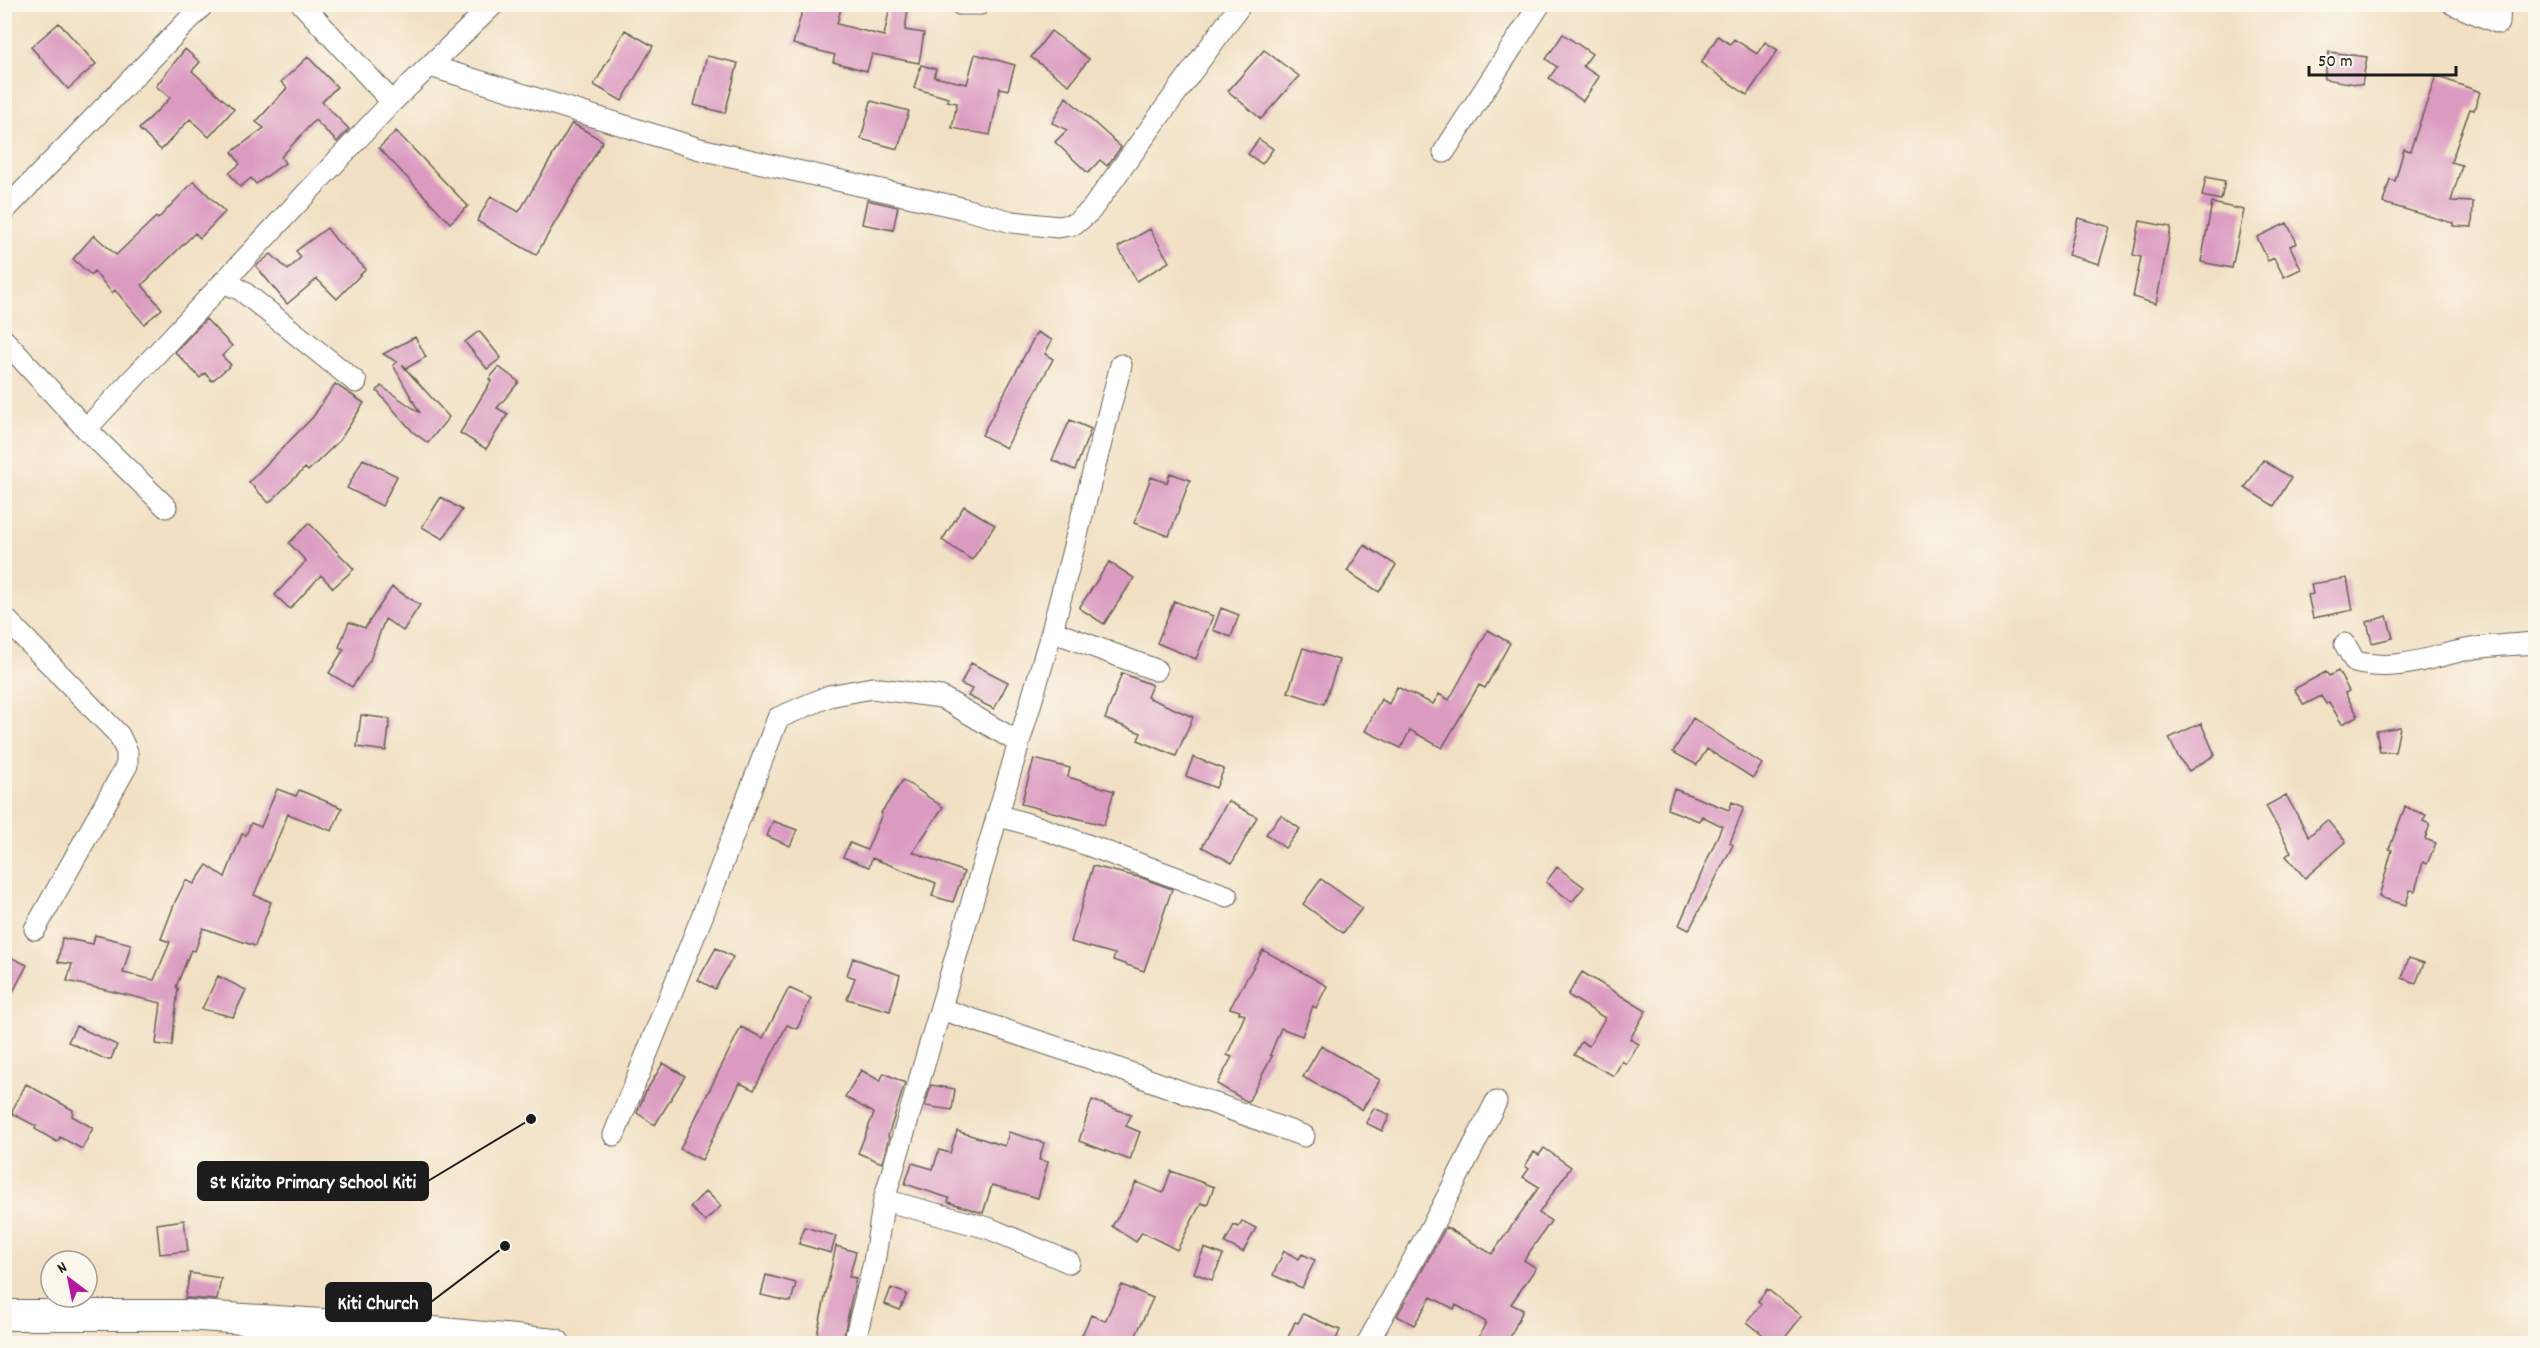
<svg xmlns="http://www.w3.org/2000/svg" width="2540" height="1348" font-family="Dekko,sans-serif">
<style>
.building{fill:#db9bc1}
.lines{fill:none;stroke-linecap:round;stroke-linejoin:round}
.street-casing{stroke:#676156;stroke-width:23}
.secondary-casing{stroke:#676156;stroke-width:32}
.street{stroke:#fff;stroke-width:21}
.secondary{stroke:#fff;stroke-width:30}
.leader{fill:none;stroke:#1c1c1c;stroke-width:2}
.callout-dot{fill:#1c1c1c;stroke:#fbf7ec;stroke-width:2}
.callout{fill:#1c1c1c;stroke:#1c1c1c;stroke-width:2}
.callout-label{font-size:20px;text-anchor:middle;font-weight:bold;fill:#fff}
</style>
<rect width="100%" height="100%" fill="#fbf7ec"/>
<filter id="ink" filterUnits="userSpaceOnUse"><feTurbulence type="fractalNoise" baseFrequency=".0167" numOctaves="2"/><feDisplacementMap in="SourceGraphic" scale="12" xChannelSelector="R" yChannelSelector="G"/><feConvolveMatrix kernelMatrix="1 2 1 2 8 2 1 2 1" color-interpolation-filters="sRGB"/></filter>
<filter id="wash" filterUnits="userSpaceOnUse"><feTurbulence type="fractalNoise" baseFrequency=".008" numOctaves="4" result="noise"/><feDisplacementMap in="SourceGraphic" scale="24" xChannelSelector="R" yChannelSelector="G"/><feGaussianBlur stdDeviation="1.35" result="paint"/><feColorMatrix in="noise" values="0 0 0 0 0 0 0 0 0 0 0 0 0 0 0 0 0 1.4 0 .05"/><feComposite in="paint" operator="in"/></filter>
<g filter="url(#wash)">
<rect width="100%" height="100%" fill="#f1e0c3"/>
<g id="blocks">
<path class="building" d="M804,4H842L837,24L884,36L890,6L908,9L905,30L924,33L919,63L872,54L867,71L833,62L835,55L793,44Z
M59,23L96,64L68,89L31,47Z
M625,30L653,46L622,101L594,85Z
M1051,31L1089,59L1069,85L1031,57Z
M1563,34L1592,54L1583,66L1599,77L1583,101L1549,78L1557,67L1546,59Z
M1718,36L1730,44L1734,39L1757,54L1765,42L1778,50L1747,95L1701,63Z
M185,49L200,62L192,71L234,109L209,137L190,119L161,150L139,129L170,98L156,86Z
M1264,50L1299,76L1261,119L1228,91Z
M2329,52L2367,57L2362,85L2324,79Z
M975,54L1015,65L1008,90L1000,88L990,135L952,128L957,103L947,101L948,98L914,88L921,65L936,69L934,77L967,84Z
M707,56L738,63L725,113L694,105Z
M308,57L337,87L322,102L349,129L337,142L315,120L281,157L285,163L256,184L251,178L240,187L229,173L240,164L232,152L264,128L256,122L287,88L281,82Z
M2436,76L2480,92L2474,110L2470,109L2451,162L2462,165L2451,201L2473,202L2472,227L2453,226V223L2383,203L2390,179L2395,181L2404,149L2410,151Z
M1066,97L1121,147L1107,166L1100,160L1088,173L1055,142L1067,130L1052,123Z
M871,101L909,111L898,149L861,139Z
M572,123L603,141L536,255L477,221L491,196L519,212Z
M396,131L468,206L450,223L379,148Z
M1259,139L1273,149L1262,164L1248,154Z
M2206,177L2225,181L2221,200L2202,196Z
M194,181L225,212L200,238L195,233L142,285L162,309L144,324L115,290L112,293L94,271L91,275L73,259L94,235L116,255L156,217L158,219Z
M867,200L898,207L893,230L862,224Z
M2212,203L2244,210L2232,268L2201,262Z
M2078,218L2110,227L2099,264L2068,255Z
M2140,221L2171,227L2156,304L2133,297L2141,257L2133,255Z
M2287,223L2297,243L2290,246L2301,269L2284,277L2274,258L2268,261L2257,237Z
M327,228L336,240L366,269L337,299L317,279L287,304L256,266L271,254L288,270L301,257L296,251Z
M1150,229L1169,262L1137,281L1118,247Z
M206,319L232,346L222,356L231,365L212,381L205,373L200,378L175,352Z
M479,331L501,358L487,369L465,342Z
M1037,332L1052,340L1045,354L1053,359L1006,448L982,435Z
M415,337L426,357L407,368L402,365L449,417L428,443L413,432L377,391L381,386L420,413L393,365L397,362L383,354Z
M499,367L519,382L497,408L508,414L486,449L460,433L491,381L489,379Z
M335,384L364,403L340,440L308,471L305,468L269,503L249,482L313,417Z
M1070,420L1091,429L1075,470L1052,460Z
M363,459L397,476L382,506L347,488Z
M2263,460L2291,478L2274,506L2245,488Z
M1170,473L1190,480L1169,536L1134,523L1151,477L1167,483Z
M441,497L462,510L443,539L422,527Z
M964,506L995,525L972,560L942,540Z
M309,523L354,569L333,588L321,575L290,609L275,595L306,561L289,543Z
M1364,545L1396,565L1379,592L1347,571Z
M1109,562L1134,578L1104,624L1079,608Z
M2347,578L2353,610L2313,618L2308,595L2313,594L2311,584Z
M392,587L420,605L403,631L385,619L370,660L352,687L329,673L344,649L339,647L349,622L365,628Z
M1174,601L1213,616L1196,659L1157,643Z
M1221,608L1239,615L1231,637L1213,630Z
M2387,616L2393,638L2372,643L2367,622Z
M1488,630L1510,643L1485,688L1479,685L1442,748L1410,730L1401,748L1365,731L1381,699L1389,704L1397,687L1433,704L1439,694L1449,700Z
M1303,648L1339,660L1324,704L1288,692Z
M971,663L1008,682L994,709L968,696L972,689L961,684Z
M2338,671L2349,691L2345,693L2358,716L2342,724L2329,702L2326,704L2321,696L2304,705L2294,689L2326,672L2329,676Z
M1122,673L1152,685L1147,697L1193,717L1176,756L1138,740L1141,733L1105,719Z
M361,715L390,719L386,751L357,747Z
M1693,718L1762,764L1753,778L1707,749L1697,765L1673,752Z
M2201,723L2215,755L2189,771L2178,757L2169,738Z
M2400,727L2395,752H2380L2376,731Z
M1193,757L1224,769L1216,788L1186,776Z
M1034,759L1070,768L1068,777L1114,791L1104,825L1021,804Z
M903,780L943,807L913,852L964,872L953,902L932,896L936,883L872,858L869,867L843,857L850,843L867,850L882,814L881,813Z
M277,789L296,796L299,790L342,808L332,831L288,814L254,895L271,902L255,946L203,928L195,951L191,950L176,987L178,988L172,1046L156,1044L161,1003L67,981L72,964L58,962L62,938L93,944L95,935L131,944L123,973L154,980L170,942L161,939L175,902L186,880L194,884L207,865L225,877L242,834L246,835L251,823L261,827Z
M1674,789L1729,810L1732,802L1744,807L1730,843L1733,845L1689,930L1679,925L1722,826L1702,816L1699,821L1667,809Z
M2286,795L2309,836L2327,820L2346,842L2305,878L2286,856L2291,852L2266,806Z
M1228,801L1257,817L1232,863L1202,847Z
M2405,807L2426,815L2423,821L2430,824L2425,839L2436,843L2427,864L2423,862L2415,891L2410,890L2406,905L2379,897L2392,850L2389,849Z
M1281,815L1300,829L1285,848L1266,834Z
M773,821L797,830L790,846L767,836Z
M1093,866L1142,878L1172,889L1144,971L1113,960L1115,954L1071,942Z
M1557,867L1584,887L1572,902L1546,882Z
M1321,879L1362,908L1343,933L1303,904Z
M716,948L733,957L715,989L698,980Z
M1263,950L1327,986L1316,1008L1313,1006L1302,1036L1281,1028L1270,1055L1272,1056L1248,1102L1217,1084L1232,1057L1227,1055L1245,1015L1239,1013L1240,1011L1230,1008Z
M4,954L27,965L4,1009Z
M853,958L900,975L890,1011L847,999L855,978L847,975Z
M2409,958L2424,963L2416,983L2402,978Z
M1582,972L1646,1011L1630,1039L1639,1044L1626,1064L1622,1061L1614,1076L1574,1055L1581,1042L1589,1046L1605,1018L1568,995Z
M218,976L246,990L233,1017L202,1009Z
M789,988L811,998L797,1029L787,1025L754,1090L740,1083L702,1160L680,1149L741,1027L763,1038Z
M76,1026L117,1045L111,1059H105L68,1042Z
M1321,1046L1380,1080L1362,1110L1303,1077Z
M663,1063L685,1076L655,1125L637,1113L645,1093Z
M861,1070L880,1081L884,1073L905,1083L888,1136L889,1137L882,1163L858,1153L874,1113L845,1097Z
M26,1084L73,1110L72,1116L93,1128L82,1149L60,1137L57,1142L35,1129L36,1126L11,1113Z
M931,1085L955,1089L952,1110L925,1106Z
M1092,1100L1131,1115L1126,1126L1140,1132L1130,1160L1079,1141Z
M1374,1108L1390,1115L1382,1131L1366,1123Z
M957,1131L1005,1146L1009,1132L1044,1143L1039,1160L1048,1162L1038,1198L992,1185L983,1213L948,1202L949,1198L905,1184L912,1163L933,1169L939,1150L950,1153Z
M1544,1148L1571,1167L1539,1213L1551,1221L1524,1260L1536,1268L1511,1304L1523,1310L1507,1344H1492L1479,1337L1486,1322L1456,1305L1454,1309L1431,1297L1414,1325L1397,1316L1446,1227L1492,1254L1539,1187L1523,1177L1529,1169L1525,1166L1534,1152L1539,1155Z
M1171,1171L1214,1187L1207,1205L1201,1203L1177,1250L1142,1232L1136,1242L1112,1226L1125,1206L1136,1182L1163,1193Z
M706,1191L721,1206L705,1221L690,1207Z
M184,1220L188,1251L160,1254L157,1224Z
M1242,1221L1256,1228L1243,1252L1225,1243L1234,1225L1239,1227Z
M804,1227L836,1236L831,1253L799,1244Z
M836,1246L856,1252L849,1277L856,1278L842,1344H815Z
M1204,1248L1223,1255L1212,1280L1194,1273Z
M1284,1251L1299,1259L1302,1254L1315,1260L1302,1288L1273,1275Z
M190,1273L221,1278L217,1300L185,1298Z
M766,1275L796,1283L791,1302L761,1295Z
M1122,1285L1153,1298L1132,1344H1078L1091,1315L1105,1321Z
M891,1288L907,1294L900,1310L885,1304Z
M1767,1289L1802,1316L1780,1344H1775L1747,1322L1761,1304L1758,1301Z
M1303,1314L1340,1330L1334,1344H1285L1295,1322L1298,1323Z"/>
</g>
</g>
<g filter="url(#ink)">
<use href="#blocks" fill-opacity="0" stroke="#676156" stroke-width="1.5"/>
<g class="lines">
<g class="street-casing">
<path id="street" d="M302,4L392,102
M960,4H980
M2453,4L2499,23L2500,4
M430,66L700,149L961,208L1012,222L1058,227L1075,224L1091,210L1241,4
M1444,152L1540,4
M4,211L204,4
M223,282L241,290L356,382
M4,340L86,429L166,507
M86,429L392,102L494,4
M4,617L119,735L127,752V765L35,929
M1052,631L1156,670
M2345,644L2355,662C2396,672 2426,658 2465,650C2488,645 2512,645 2536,643
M997,815L1038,827L1227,896
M941,1009L1086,1057L1304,1136
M614,1135L703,914L778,718L829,696L872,688L941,697L1018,742
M884,1200L988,1228L1069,1262
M854,1344L874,1262L884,1200L1052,631L1121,365
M1367,1344L1440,1211L1496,1102"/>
</g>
<g class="secondary-casing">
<path id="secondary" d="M4,1315H184L413,1330L555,1344"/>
</g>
<use href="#street" class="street"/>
<use href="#secondary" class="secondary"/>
</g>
</g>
<path class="leader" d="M531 1119L428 1181M505 1246L431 1302"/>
<g class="callout-dot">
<circle cx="531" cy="1119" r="6"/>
<circle cx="505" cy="1246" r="6"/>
</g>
<g class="callout">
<rect x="198" y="1162" width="230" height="38" rx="6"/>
<rect x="326" y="1283" width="105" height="38" rx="6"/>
</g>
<g class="callout-label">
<text x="313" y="1188">St Kizito Primary School Kiti</text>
<text x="378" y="1309">Kiti Church</text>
</g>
<rect width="2540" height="1348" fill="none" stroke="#fbf7ec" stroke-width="24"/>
<g transform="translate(69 1279) rotate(328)"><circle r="28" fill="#fbf7ec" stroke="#a29f99" stroke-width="1.5"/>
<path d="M0-4.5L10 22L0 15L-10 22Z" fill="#b5179e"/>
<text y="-9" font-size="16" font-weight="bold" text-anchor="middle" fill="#1c1c1c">N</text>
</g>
<path d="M2309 66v9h147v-9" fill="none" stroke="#1c1c1c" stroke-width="3"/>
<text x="2318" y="66" font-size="18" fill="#1c1c1c" stroke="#fbf7ec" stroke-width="4.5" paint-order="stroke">50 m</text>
</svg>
